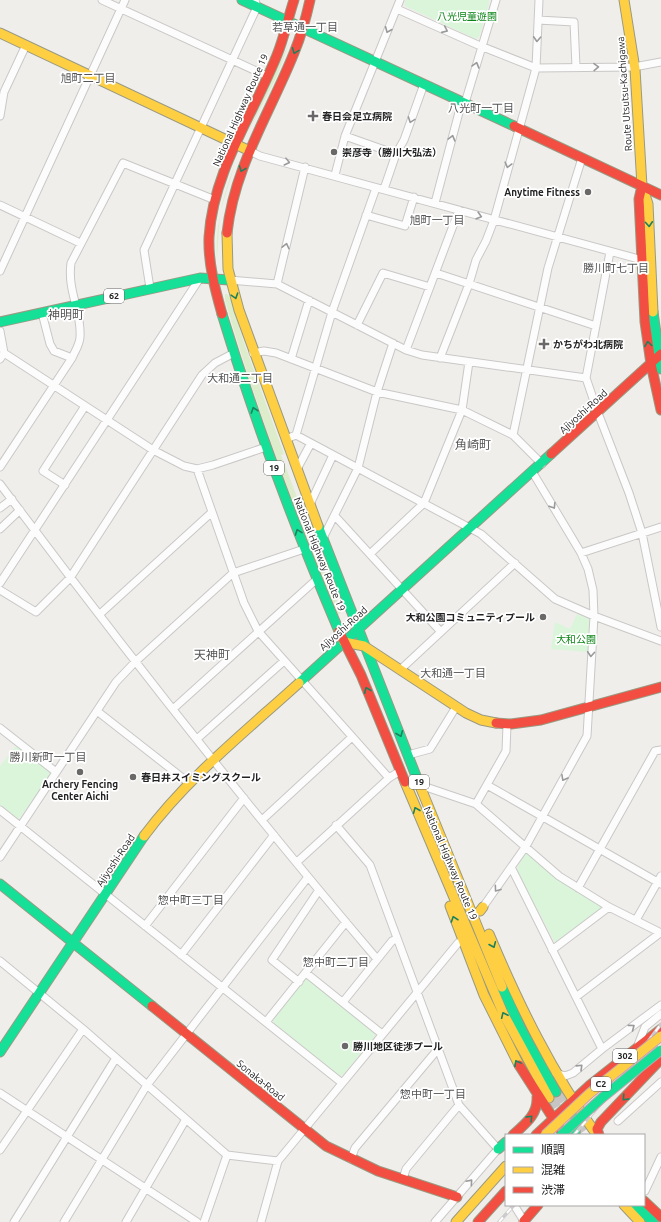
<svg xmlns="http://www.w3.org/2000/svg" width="661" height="1222" font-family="Ubuntu,'Noto Sans JP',sans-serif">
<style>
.grass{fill:#ddeccb}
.park{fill:#daf5da}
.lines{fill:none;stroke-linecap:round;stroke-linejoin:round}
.highway-tunnel{stroke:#c7c5c3;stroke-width:12;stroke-dasharray:12 6;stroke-linecap:butt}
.street-casing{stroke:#c9c8c7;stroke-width:9}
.fast-casing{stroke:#999a82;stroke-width:11}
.slow-casing{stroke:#999a82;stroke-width:11}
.jam-casing{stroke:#999a82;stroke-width:11}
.street{stroke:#fdfcfc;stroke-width:7}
.fast{stroke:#16e098;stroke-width:9}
.slow{stroke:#ffcf43;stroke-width:9}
.jam{stroke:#f24e42;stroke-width:9}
.rail-casing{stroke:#ccc;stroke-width:3.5}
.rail{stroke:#fff;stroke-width:2;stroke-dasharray:6;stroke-linecap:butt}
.fast-bridge-casing{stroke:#c5a2ac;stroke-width:11;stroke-linecap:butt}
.slow-bridge-casing{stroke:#c5a2ac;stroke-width:11;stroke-linecap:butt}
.fast-bridge{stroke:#16e098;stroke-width:9}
.slow-bridge{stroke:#ffcf43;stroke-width:9}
.oneway{stroke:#9a9a9a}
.oneway2{stroke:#1c815d}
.poi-dot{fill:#6a6968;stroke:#fff;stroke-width:1.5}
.labels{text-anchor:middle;stroke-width:3.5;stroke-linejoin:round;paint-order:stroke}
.shield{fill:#fff;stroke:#646464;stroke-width:1}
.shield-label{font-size:9px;font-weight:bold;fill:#222}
.park-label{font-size:10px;fill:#0c8416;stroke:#fff}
.street-label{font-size:10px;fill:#222;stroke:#fff}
.poi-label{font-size:10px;font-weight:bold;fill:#222;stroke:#fff;text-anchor:start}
.neighbourhood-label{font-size:11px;fill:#555;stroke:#fff}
.quarter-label{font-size:12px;fill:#555;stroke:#fff}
</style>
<rect width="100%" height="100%" fill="#f0eeeb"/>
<path class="grass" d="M290,41L277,76L247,134Z
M235,164L220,213L217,259C215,225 223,195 235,164Z
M225,294H227L230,298L243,340L284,454L281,455L341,612L338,615C295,512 256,407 225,300Z"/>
<path class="park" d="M405,0H489V4L479,37L476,39L405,6Z
M577,614L590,619L588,652L551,649L555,622L570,629Z
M16,746L52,773L18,820L0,805V766Z
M526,853H530L603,906V908L557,943H555L517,870L518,866Z
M308,978L375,1033V1036L343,1075L340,1076L274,1023L273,1020L305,979Z"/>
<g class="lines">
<path class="highway-tunnel" d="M556,1092L586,1135
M549,1098L564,1121"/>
<g class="street-casing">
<path id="street" d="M102,0L267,76
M397,9L478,45L536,68L634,67L661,62
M538,20L574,22L576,67
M465,103L496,0
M0,116L4,92L26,45
M345,136L396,154
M250,151L260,156L646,261
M335,175L345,136L400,0
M384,189L396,154L404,140L424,84
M435,203L462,101
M0,205L80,243
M366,215L405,226L414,197
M610,252L586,378L598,413L629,493L642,533L661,627
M0,271L125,0
M436,273L596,326
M229,280L277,284L406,350L422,355L586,378
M277,284L305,167
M150,288L144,250L257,7L255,0
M42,313L50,344L54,351L72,358
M357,325L383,273L430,287
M0,331L4,353L0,359
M406,350L459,210
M4,353L153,450L184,466L197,469L213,465L266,447
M253,353L264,351L276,353L377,392L462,410L513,435
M440,358L469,284L476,260L486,241L494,220L536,68L539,0
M291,359L309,300
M296,435L332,312L376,188
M286,439L296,435L481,534L555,599L594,616L661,641
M542,464L513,435L548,268L582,158
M0,467L72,358C75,351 80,344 80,337C82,312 67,291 71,263L123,163L215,200
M197,469L244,603L258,631L389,778
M297,469L311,443
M0,484C121,646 246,805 377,959
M65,485L43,471L85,406
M310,504L333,455
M0,508L12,499
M335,516L441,632
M0,529L20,510
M323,538L358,468L377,392L393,343
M371,553L424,503L462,410L469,362
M581,553L661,527
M0,583L200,278
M0,590L36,612L70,578L202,375L215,363L234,353
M100,614L211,513
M400,670L515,563
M173,709L317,579
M97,711L189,783
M0,728L56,772
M197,739L284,661
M408,755L430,749L456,707
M420,785L476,804L559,876L609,907L661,933
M487,785L661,884
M476,804L506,751L507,725
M0,810L342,1083
M262,820L352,737
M336,825L370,865L459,1105L498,1149L435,1222
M0,857L116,682L135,662L233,573L304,549
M297,862L389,778L400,771
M512,869L602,1049
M578,888L655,751L661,750
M483,907L526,846L587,736L594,616L593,590L588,569L581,553L533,473
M636,920L661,876
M145,926L244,798
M552,950L609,907
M181,955L274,835
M0,961L83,1029L227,1155L278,1161
M306,973L382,1034
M299,982L272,960L319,890
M576,997L660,933
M343,1002L392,941L397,939
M266,1022L346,922
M638,1045L645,1027L661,1014
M556,1073L565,1076L573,1073L602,1049L661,1005
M0,1093L197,1222
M618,1121L661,1082
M0,1150L83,1029
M351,1159L355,1148L438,1049
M403,1179L406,1169L459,1105
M645,1191L661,1157
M514,1205L524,1221L523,1222
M14,1222L116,1058
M64,1222L147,1085L308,877
M126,1222L186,1119
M204,1222L227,1155
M261,1222L278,1161L458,943"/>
</g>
<g class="fast-casing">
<path id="fast" d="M242,0L514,126
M653,312L661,369
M222,314C255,422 295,528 339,631
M0,322L200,278L229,280
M318,526L418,781
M299,683L551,454
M0,884L152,1006
M502,987L522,1031L556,1092
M0,1052L144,836
M575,1135L576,1114
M498,1149L506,1142
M635,1205L653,1222"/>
</g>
<g class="slow-casing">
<path id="slow" d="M624,0L635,69L642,186L648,204L653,312
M0,33L250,151
M227,233L228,269L239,310L318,526
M344,642L364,646L466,713L481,720L496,723
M418,781L502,987
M405,782L503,1013L549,1098
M144,836C187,778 245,732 299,683
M450,906L484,995L519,1065
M480,911L483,907
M489,934C519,1005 552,1073 597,1135
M624,1205L640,1222
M456,1222L506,1166"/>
</g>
<g class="jam-casing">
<path id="jam" d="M514,126L661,195
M642,186L639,199L645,322L651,364L661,410
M227,233C234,167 270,113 294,53C301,36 306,18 310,0
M222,314C215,289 208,263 209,237C213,171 253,115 277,55C284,38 288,18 294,0
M551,454L661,354
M339,631L361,675L405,782
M496,723L511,724L541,720L661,687
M152,1006L326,1146L378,1171L457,1197
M519,1065L562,1132
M513,1135C525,1124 538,1115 537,1097
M536,1135L590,1085L661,1029
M599,1135L597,1129L601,1122L661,1059
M644,1201L661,1217
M524,1221L538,1205
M478,1222L506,1191"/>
</g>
<use href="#street" class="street"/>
<use href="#fast" class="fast"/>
<use href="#slow" class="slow"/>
<use href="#jam" class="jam"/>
<g class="rail-casing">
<path id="rail" d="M574,1135L613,1089L661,1024
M499,1222L514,1205"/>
</g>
<use href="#rail" class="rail"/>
<g class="fast-bridge-casing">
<path id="fast-bridge" d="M561,1135L603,1097L661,1050"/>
</g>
<g class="slow-bridge-casing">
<path id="slow-bridge" d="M545,1135L590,1093L661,1036"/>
</g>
<use href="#fast-bridge" class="fast-bridge"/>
<use href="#slow-bridge" class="slow-bridge"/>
</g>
<defs><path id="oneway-chevron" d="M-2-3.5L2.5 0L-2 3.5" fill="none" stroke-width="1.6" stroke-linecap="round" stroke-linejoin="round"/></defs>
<g class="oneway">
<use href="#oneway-chevron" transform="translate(388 30) rotate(113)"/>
<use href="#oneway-chevron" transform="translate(445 30) rotate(24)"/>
<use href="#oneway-chevron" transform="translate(537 39) rotate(93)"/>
<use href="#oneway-chevron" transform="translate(476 65) rotate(-74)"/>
<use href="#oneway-chevron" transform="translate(596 67) rotate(-1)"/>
<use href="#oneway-chevron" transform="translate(411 120) rotate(110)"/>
<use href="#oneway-chevron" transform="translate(452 138) rotate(-75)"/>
<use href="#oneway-chevron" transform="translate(287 162) rotate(14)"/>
<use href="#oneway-chevron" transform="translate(508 165) rotate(105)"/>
<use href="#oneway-chevron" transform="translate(479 216) rotate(16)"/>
<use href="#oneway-chevron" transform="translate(286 246) rotate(-77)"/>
<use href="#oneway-chevron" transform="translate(553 506) rotate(58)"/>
<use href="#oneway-chevron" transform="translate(591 654) rotate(94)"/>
<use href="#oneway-chevron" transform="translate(564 778) rotate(119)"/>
<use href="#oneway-chevron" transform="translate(497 889) rotate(126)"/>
<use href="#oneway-chevron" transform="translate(632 1027) rotate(-37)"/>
<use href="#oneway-chevron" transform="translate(580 1067) rotate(-44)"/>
<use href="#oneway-chevron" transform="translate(470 1182) rotate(-49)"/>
</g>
<g class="oneway2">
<use href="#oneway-chevron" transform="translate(295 51) rotate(111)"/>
<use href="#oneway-chevron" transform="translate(242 169) rotate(110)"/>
<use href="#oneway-chevron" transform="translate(649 224) rotate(86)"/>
<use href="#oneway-chevron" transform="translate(235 296) rotate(72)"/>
<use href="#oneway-chevron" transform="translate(648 344) rotate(-98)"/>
<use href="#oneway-chevron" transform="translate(254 410) rotate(-109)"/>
<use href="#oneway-chevron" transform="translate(298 532) rotate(-110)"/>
<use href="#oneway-chevron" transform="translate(367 690) rotate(-112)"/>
<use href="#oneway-chevron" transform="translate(400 734) rotate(68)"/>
<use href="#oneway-chevron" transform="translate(416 810) rotate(-112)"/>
<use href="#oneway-chevron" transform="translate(454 919) rotate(-109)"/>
<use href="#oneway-chevron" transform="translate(493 945) rotate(67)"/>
<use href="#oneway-chevron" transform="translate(504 1015) rotate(-115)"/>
<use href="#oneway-chevron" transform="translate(517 1063) rotate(-118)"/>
<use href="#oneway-chevron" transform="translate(625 1098) rotate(133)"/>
<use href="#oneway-chevron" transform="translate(530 1118) rotate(-45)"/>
</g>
<g class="poi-dot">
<path d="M311 110h4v4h4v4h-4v4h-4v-4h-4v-4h4z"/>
<circle cx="334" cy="152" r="4"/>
<circle cx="588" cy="192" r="4"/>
<path d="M542 338h4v4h4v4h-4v4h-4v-4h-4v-4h4z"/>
<circle cx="543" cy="617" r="4"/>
<circle cx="80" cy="772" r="4"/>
<circle cx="133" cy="777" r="4"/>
<circle cx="345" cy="1046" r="4"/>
</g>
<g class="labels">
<g class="shield">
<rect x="104" y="289" width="20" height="14" rx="3"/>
<rect x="264" y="461" width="20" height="14" rx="3"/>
<rect x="409" y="775" width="20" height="14" rx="3"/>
<rect x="613" y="1049" width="24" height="14" rx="3"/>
<rect x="591" y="1077" width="20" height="14" rx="3"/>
</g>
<g class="shield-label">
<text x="114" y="299">62</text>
<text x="274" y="471">19</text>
<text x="419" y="785">19</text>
<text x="625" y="1059">302</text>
<text x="601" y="1087">C2</text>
</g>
<g class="park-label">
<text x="467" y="20">八光児童遊園</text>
<text x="576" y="643">大和公園</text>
</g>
<g class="street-label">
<text transform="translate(624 94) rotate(-94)" y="4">Route Utsutsu-Kachigawa</text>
<text transform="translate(240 110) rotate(-66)" y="4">National Highway Route 19</text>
<text transform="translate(583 411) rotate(-42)" y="4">Ajiyoshi-Road</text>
<text transform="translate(320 554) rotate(68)" y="4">National Highway Route 19</text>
<text transform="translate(343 628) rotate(-42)" y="4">Ajiyoshi-Road</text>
<text transform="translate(115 860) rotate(-56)" y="4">Ajiyoshi-Road</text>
<text transform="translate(451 863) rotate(67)" y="4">National Highway Route 19</text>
<text transform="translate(261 1080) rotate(39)" y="4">Sonaka-Road</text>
</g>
<g class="poi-label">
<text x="322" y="120">春日会足立病院</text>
<text x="342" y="156">崇彦寺（勝川大弘法）</text>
<text x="580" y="196" text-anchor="end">Anytime Fitness</text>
<text x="553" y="348">かちがわ北病院</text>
<text x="535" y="621" text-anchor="end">大和公園コミュニティプール</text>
<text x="141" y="781">春日井スイミングスクール</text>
<text x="80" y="788" text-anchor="middle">Archery Fencing<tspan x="80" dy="12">Center Aichi</tspan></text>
<text x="353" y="1050">勝川地区徒渉プール</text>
</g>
<g class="neighbourhood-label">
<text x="305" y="31">若草通一丁目</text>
<text x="88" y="82">旭町二丁目</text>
<text x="481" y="112">八光町一丁目</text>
<text x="437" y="224">旭町一丁目</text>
<text x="616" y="272">勝川町七丁目</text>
<text x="240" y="382">大和通二丁目</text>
<text x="453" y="677">大和通一丁目</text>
<text x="48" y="761">勝川新町一丁目</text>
<text x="191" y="904">惣中町三丁目</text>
<text x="336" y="966">惣中町二丁目</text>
<text x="433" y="1098">惣中町一丁目</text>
</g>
<g class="quarter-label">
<text x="66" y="319">神明町</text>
<text x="473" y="449">角崎町</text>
<text x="212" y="659">天神町</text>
</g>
</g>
<rect x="505" y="1134" width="140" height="72" fill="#ffffff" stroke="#a7a7a7"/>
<rect x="513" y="1147" width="20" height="6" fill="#16e098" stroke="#a7a7a7"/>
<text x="541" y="1154" font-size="12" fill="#222222">順調</text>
<rect x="513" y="1167" width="20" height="6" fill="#ffcf43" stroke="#a7a7a7"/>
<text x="541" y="1174" font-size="12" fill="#222222">混雑</text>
<rect x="513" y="1187" width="20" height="6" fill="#f24e42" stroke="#a7a7a7"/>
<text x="541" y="1194" font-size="12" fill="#222222">渋滞</text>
</svg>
